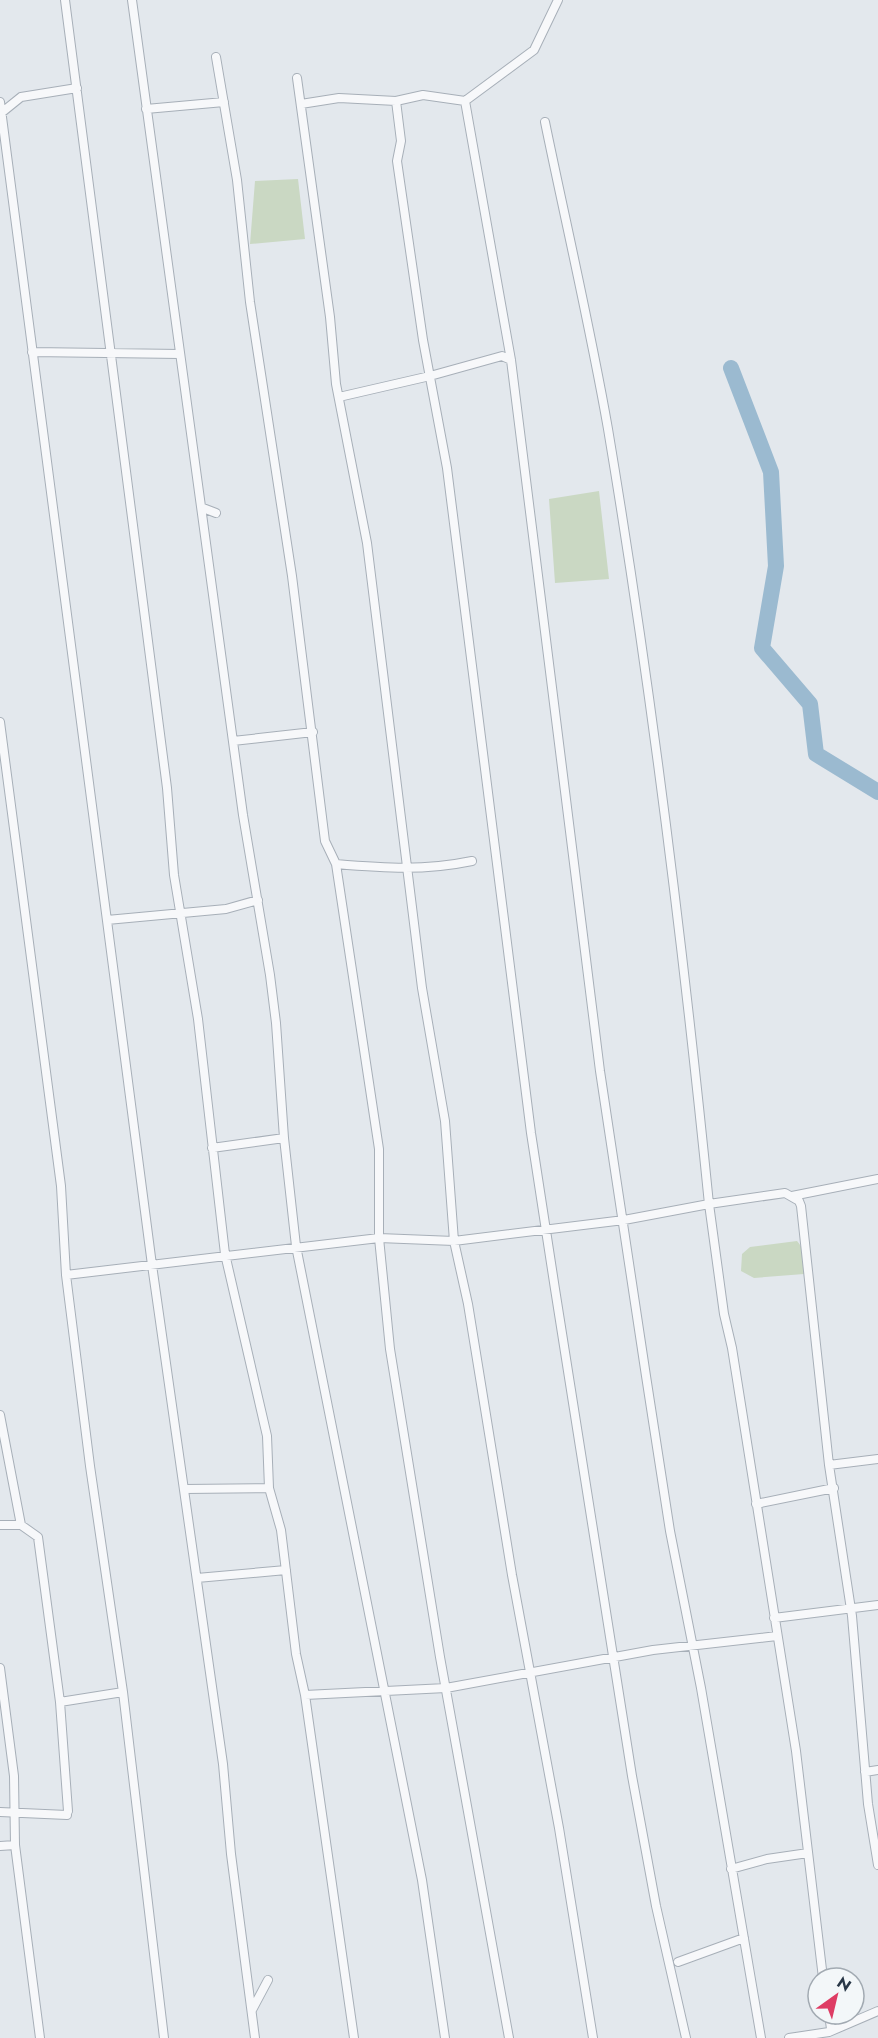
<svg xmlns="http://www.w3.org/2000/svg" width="878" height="2038" font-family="Jost,sans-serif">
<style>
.green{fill:#cad8c3}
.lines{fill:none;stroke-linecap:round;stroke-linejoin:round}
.river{stroke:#9bbad0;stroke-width:16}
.minor-casing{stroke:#a7afb8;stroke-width:10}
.minor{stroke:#f7f8fa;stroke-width:8}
</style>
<rect width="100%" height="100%" fill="#e3e8ed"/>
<path class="green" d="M298,179L305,239L250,244L255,181Z
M599,491L609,579L555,583L549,499Z
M797,1241C806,1251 805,1261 804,1274L754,1278L741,1271L742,1254L750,1247Z"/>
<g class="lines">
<path class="river" d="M731,368L771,472L776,566L762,648L810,704L816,754L878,792"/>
<g class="minor-casing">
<path id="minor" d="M65,0L167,788L174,875L198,1019L225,1254L267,1436L269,1488L281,1530L296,1654L305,1695L354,2038
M132,0L243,815L270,975L276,1023L284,1138L296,1246L422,1880L445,2038
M558,0L534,50L465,101L511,360L600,1071L646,1376L670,1531L701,1688L761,2038
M216,57L237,180L250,302L292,576L325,841L336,864L379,1149V1238L390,1349L440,1657L509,2038
M297,78L330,317L336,384L367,543L422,988L445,1121L454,1241L468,1304L512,1575L559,1828L593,2038
M396,101L401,141L397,161L423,340L447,468L531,1133L555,1289L632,1776L656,1906L686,2038
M0,102L152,1265L223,1764L231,1854L255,2038
M301,104L339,98L396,101L423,95L465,101
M146,109L224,102
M0,114L21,97L77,88
M545,122C566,224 590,326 608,429C651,686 683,945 709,1204L785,1193L799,1201L801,1206L829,1465L852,1616L868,1804L878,1865
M32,352L180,354
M339,397L430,376L502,356L511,360
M203,508L216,513
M0,722L61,1186L66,1275L90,1466L123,1692L164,2038
M233,741L313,732
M336,864C385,868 424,871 472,861
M107,920L226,909L258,900
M212,1148L284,1138
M792,1196L878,1179
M66,1275L379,1238L454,1241L624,1220L709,1204L724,1314L732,1348L796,1751L823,1978
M0,1415L21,1525L38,1537L60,1702L68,1811
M829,1465L878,1459
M185,1489L269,1488
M756,1504L834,1488
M0,1525H21
M197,1578L286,1570
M774,1618L878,1605
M0,1668L14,1776L15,1845L40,2038
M305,1695L446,1688L653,1650L777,1636
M60,1702L123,1692
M865,1772L878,1770
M0,1812L67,1815
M0,1846L15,1845
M731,1869L767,1859L808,1853
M678,1962L744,1938
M252,2010L268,1980
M829,2014L831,2029
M789,2038L829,2032L878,2011"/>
</g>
<use href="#minor" class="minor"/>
</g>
<g transform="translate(836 1996) rotate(34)"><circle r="28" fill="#f3f7f9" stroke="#a2aab2" stroke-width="1.5"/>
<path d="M0-4.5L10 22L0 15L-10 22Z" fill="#de3c64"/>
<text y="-9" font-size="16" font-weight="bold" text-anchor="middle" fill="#283747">N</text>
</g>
</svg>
